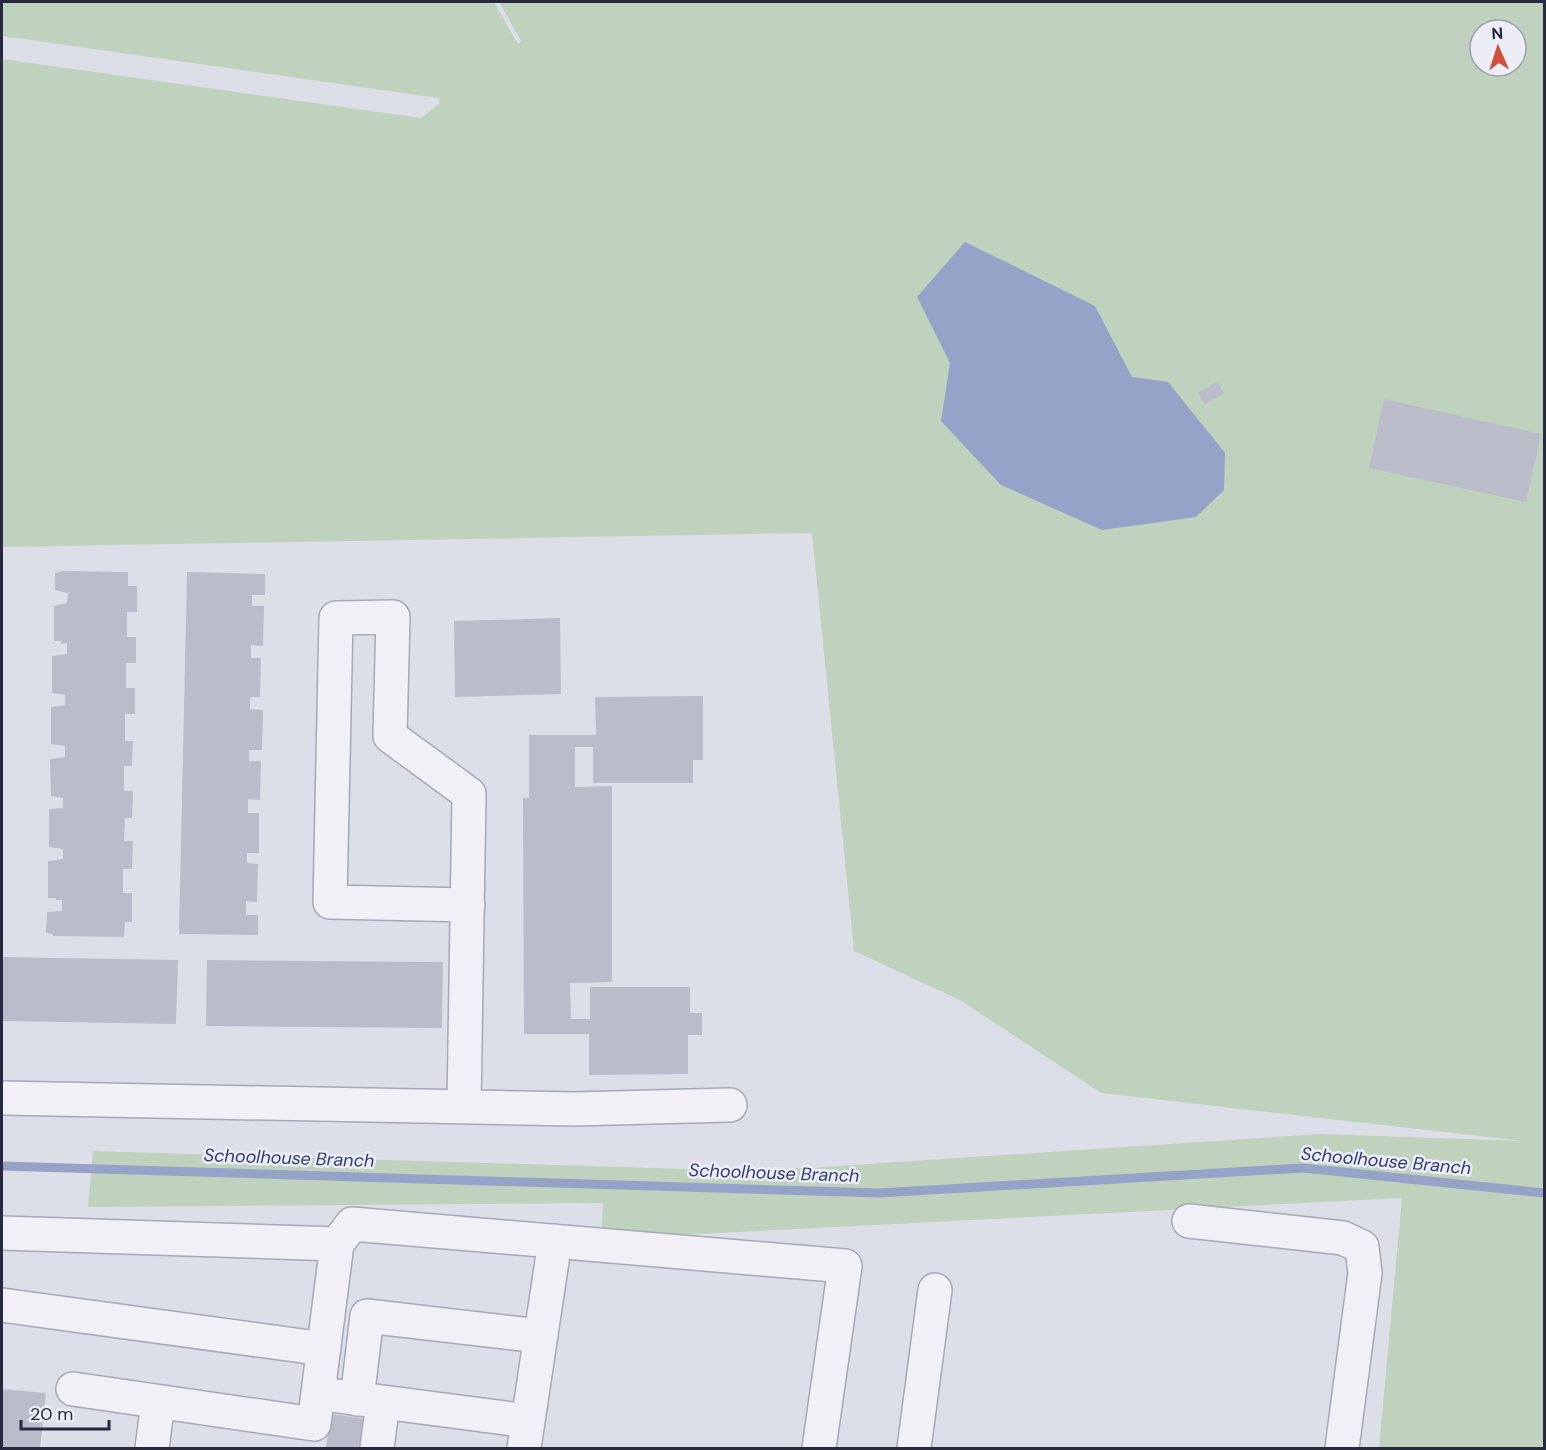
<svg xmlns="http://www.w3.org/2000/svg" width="1546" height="1450" font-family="'DM Sans',sans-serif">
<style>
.green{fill:#bed2be;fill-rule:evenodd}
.water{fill:#97a2c9}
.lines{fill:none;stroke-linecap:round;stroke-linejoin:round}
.stream{stroke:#97a2c9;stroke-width:9}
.building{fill:#babcca}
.minor-casing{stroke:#a6a8b5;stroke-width:36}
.minor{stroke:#f0f0f6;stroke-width:33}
.labels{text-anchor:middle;stroke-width:5;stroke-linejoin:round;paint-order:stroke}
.water-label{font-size:18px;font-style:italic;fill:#2f3b74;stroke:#edeef5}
</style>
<rect width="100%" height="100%" fill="#dddfe8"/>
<path class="green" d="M2,2H494L518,44L521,41L499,2H1544V1448H1379L1402,1198L601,1239L603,1203L88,1207L93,1151L720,1170L809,1168L1320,1134L1523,1141L1101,1093L960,1000L854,951L812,533L2,547V59L421,118L440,103L438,98L2,36ZM1480,30H1516V66H1480Z"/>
<path class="water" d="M965,242L1095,306L1132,377L1168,382L1225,453L1224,490L1196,517L1102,530L1001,485L941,421L950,363L917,297Z"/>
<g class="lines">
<path class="stream" d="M2,1166L879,1193L1303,1168L1544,1193"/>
</g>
<path class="building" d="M1217,382L1224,393L1205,404L1198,393Z
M1384,399L1541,434L1526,502L1369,468Z
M63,571L128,572V586H137V612H127V637H136V663H126V688H135V714H125V741H133L132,766H124V791H133L132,818H125L124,841H133L132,869H123V893H132V922H125L124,937L53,936V934L46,933L47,912L62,911V900H56V898H48V861L63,859V849L49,847V809L63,808V798L51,796L50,759L65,757V746L51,744V707L65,705V695L52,693V656L67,654V643L61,644V641H54V606L67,603L68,593L55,590V573Z
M187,572L265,574V595H252V606H264L263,646L251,645V658H261L260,697H250V709L263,710L262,750H249V761H261L260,800L248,799V813H259V853H247V863L258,864L257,902L246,901V915H258V935L179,934Z
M560,618L561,694L455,697L454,621Z
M703,696V760H693V783H593V747H575V787L612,786V982L570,983L571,1019H590V987H690V1013H702V1035H688V1074L589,1075V1034H524L523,798H529V735H596L595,697Z
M2,957L178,960L176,1024L2,1021Z
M207,960L443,962L442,1028L206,1026Z
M2,1389L46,1393L40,1448H2Z
M330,1414L368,1419L364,1448H326Z"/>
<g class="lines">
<g class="minor-casing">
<path id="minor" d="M2,1098L574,1109L730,1105
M464,1106L469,794L390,736L393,617L336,618L330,902L468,905
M1189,1221L1343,1238L1362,1247L1365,1273L1342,1448
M2,1233L337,1244L352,1224L845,1266L819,1448
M2,1305L324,1349
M73,1389L314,1424L337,1244
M337,1396L528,1421
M357,1399L367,1316L539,1336
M152,1448L158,1402
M377,1448L383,1402
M524,1448L555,1241
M914,1448L935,1290"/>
</g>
<use href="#minor" class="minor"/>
</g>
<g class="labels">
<g class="water-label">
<text transform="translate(289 1158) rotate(2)" y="6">Schoolhouse Branch</text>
<text transform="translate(1386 1161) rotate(5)" y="6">Schoolhouse Branch</text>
<text transform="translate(774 1173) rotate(2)" y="6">Schoolhouse Branch</text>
</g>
</g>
<rect width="1546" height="1450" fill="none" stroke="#26293f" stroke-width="6"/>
<g transform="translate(1498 48) rotate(357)"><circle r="28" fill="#edeef5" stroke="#9d9fac" stroke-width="1.5"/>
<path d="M0-4.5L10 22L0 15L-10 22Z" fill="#d24f3d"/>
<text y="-9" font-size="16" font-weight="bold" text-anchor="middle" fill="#26293f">N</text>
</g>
<path d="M21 1420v9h88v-9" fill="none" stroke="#26293f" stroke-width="3"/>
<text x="30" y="1420" font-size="18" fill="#26293f" stroke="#edeef5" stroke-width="4.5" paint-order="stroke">20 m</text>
</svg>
